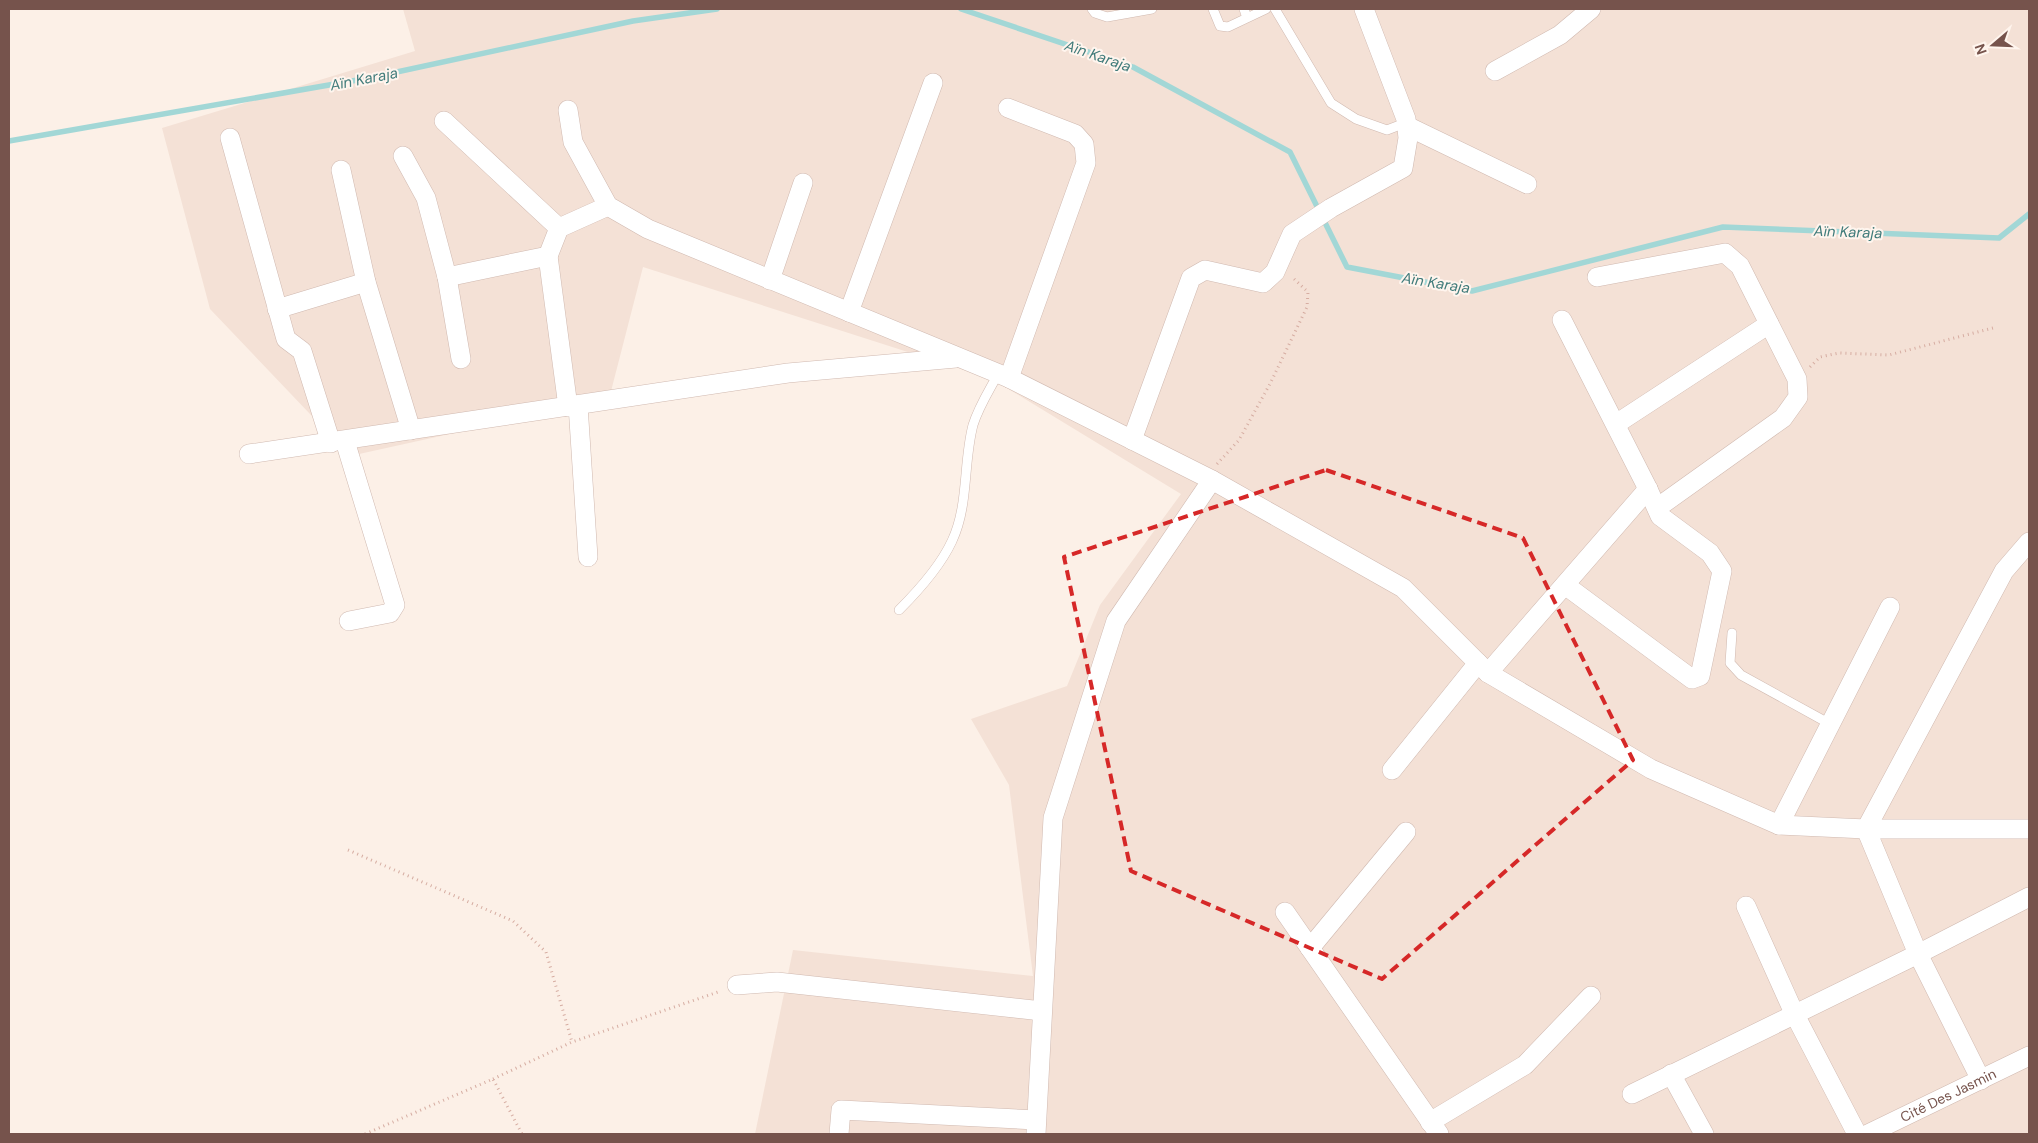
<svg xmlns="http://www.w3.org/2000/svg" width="2038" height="1143" font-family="'DM Sans',sans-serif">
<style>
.residential{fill:#f4e1d6}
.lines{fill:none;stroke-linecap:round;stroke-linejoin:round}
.stream{stroke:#a2d7d6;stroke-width:5.5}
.lane-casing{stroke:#d0b9b0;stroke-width:10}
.street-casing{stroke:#d0b9b0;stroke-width:20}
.path{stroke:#d6ada2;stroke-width:3;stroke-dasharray:1 4;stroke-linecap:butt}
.lane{stroke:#fff;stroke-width:9}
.street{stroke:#fff;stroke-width:19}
.marked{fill:none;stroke:#d62828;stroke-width:4;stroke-dasharray:10 6;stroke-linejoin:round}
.labels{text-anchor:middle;stroke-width:4;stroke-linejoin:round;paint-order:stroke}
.street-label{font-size:14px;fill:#76534c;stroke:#fff5ee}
.water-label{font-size:15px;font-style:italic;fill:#407b7a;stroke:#fff5ee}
</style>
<rect width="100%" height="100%" fill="#fcf0e7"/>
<path class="residential" d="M403,9H2029V1134H755L793,950L1033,976L1009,785L971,719L1067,686L1100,605L1181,494L992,379L643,267L609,399L350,456L210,309L162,128L415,51Z"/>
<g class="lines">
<path class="stream" d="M961,9L1133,67L1290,152L1347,267L1472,291L1723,227L1999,238L2029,214
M9,141L369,78L633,21L717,9"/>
<g class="lane-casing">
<path id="lane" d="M1092,9L1095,13L1107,17L1152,9
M1213,9L1220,26L1228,27L1266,9
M1244,9L1247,18
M1275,9L1331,103L1356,119L1387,130L1400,125L1406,119
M899,610C919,590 940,567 952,541C969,505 963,463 973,425C979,406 989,391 998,374
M1732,633L1730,663L1741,675L1830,724"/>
</g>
<g class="street-casing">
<g id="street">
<path d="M1495,71L1560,35L1591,9"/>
<path d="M1008,108L1075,134L1084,144L1086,163L1009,378"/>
<path d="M568,110L573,142L608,206L648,229L1009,378L1212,480L1403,588L1488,673L1651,769L1779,825L1866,829H2029"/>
<path d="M444,121L559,228"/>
<path d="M1407,126L1527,184"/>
<path d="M230,138L286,339L302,351L331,443"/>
<path d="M403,156L426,198L447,277L461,359"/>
<path d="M341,170L366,282L411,430"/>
<path d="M548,256L568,407"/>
<path d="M447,277L548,256L559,228L608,206"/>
<path d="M1597,277L1725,253L1740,266L1797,379L1798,397L1783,418L1657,508"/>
<path d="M770,280L803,183"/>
<path d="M277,309L366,282"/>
<path d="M849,312L933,83"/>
<path d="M1562,320L1648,489L1660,516L1710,553L1722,571L1700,676L1692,679L1565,585"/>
<path d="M578,405L588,557"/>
<path d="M1616,424L1769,324"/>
<path d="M1132,440L1191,278L1205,270L1263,283L1275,272L1292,234L1331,208L1403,168L1408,138L1406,119L1364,9"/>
<path d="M345,441L395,605L390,613L349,621"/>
<path d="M249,454L788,373L956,358"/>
<path d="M1488,673L1648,489"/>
<path d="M1392,770L1478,663"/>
<path d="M1779,825L1890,607"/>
<path d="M1746,906L1794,1013L1857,1134"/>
<path d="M1285,912L1439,1134"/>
<path d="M1310,948L1406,832"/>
<path d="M737,985L777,982L1042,1011"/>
<path d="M1671,1074L1704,1134"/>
<path d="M1981,1080L1918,954L1866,829L2004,571L2029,542"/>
<path d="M1632,1094L1918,954L2029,897"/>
<path d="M1430,1122L1525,1065L1591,996"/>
<path d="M839,1134L841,1110L1036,1120"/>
<path d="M1036,1134L1053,818L1116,621L1212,480"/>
<path id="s1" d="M1868,1134L2029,1056"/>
</g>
</g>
<path class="path" d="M1810,367L1820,357L1839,353L1889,355L1993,328
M1217,464L1239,440L1271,382L1307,307L1308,292L1292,277
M348,850L513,921L546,952L572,1042
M493,1079L572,1042L721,991
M365,1134L493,1079L522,1134"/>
<use href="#lane" class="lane"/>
<use href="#street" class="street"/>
</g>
<path class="marked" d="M1326,470L1523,538L1633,760L1382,979L1131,871L1064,557Z"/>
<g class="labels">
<g class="street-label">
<text dy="5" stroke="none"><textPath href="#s1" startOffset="89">Cité Des Jasmin</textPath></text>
</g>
<g class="water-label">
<text transform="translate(1098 56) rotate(19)" y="5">Aïn Karaja</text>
<text transform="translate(364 79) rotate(-11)" y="5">Aïn Karaja</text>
<text transform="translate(1848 232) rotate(2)" y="5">Aïn Karaja</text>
<text transform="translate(1436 283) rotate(9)" y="5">Aïn Karaja</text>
</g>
</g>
<rect width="2038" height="1143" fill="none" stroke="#76534c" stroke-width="20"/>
<g transform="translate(1993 45) rotate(251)" stroke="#fff5ee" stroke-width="4" paint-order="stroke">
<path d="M0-4L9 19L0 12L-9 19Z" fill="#76534c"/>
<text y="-8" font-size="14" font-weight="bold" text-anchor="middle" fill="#76534c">N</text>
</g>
</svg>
